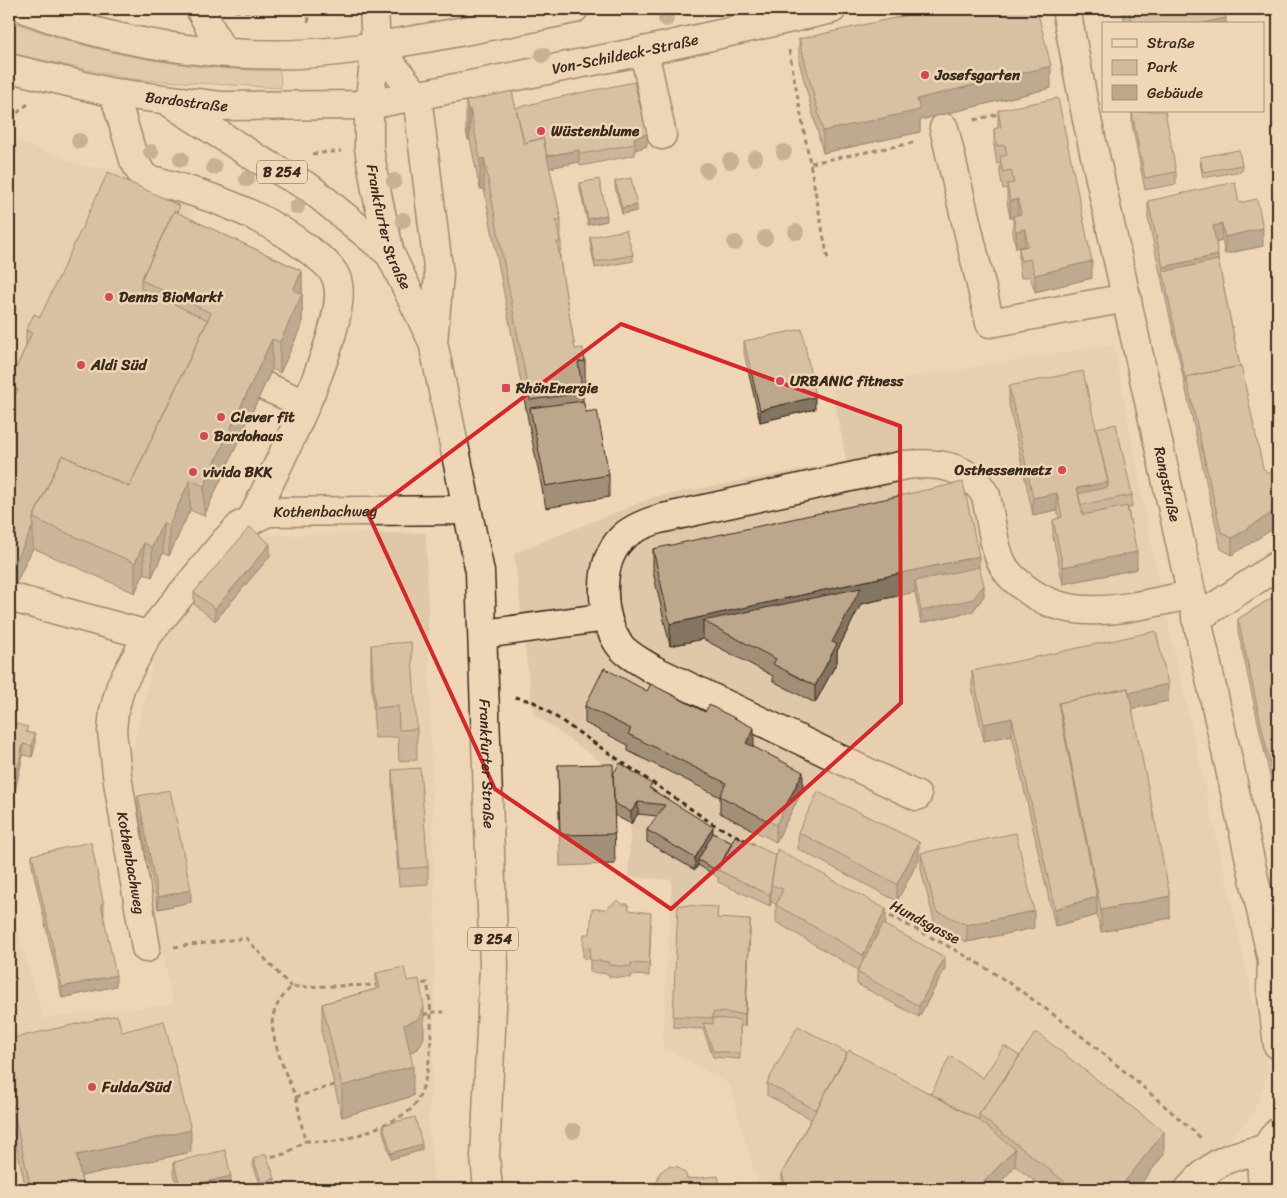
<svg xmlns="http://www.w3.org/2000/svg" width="1287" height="1198" font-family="Sriracha,sans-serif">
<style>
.built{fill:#dfc8a9}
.green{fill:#d0ba9d;stroke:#86725e}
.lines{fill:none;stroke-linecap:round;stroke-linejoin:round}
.minor-casing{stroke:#3b2a1e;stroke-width:31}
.major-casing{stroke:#3b2a1e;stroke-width:31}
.path{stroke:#3b2a1e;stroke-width:3;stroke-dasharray:5 4;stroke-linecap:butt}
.minor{stroke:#eed6b6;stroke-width:28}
.major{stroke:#eed6b6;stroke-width:28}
.tree{fill:#98846d}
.wall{fill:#a28f78;stroke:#3b2a1e}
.shaded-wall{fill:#847462;stroke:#3b2a1e}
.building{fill:#bca68c;stroke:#3b2a1e}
.marked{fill:none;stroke:#d62828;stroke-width:4;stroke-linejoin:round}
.poi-dot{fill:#d1495b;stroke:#eed6b6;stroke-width:2}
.labels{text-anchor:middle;stroke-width:5;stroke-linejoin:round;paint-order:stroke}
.shield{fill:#eed6b6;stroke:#715e4c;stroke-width:1}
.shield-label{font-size:14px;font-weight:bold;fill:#3b2a1e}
.street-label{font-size:15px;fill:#3b2a1e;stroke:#eed6b6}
.poi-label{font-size:15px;font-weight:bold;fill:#3b2a1e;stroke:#eed6b6;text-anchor:start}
</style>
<rect width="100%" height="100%" fill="#eed6b6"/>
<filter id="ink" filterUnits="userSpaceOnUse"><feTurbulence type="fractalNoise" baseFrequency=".02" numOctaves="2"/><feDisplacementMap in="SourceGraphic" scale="10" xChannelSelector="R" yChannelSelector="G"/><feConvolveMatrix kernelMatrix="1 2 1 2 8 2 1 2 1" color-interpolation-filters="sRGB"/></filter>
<g filter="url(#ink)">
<path class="built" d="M9,137L83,166L187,178L213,187L180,228L9,597Z
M1114,344L1157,574L1269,1069L1254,1113L1185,1189H759L729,1084L662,1046L672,880L628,877L631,824L649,799L620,775L533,714L514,553L654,497L846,461L833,390Z
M426,533L435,926L434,1050L428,1122L435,1189H9V901L43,1018L173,1004L126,779L159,636L245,535Z"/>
<path class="green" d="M9,20C98,56 184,69 280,71L281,88L130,79L9,53Z"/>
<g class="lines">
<g class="minor-casing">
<g id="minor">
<path d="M200,9L223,52"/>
<path d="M374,9L376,45"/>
<path id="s1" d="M1066,9L1086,115L1272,960L1271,989L1278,1045"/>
<path d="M644,51L662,135"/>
<path d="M114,93L134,160L144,178L146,196"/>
<path d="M944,128L990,323L1127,298"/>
<path d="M144,178C204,193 260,212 309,250C320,258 333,267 337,280C352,324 272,476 251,521"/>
<path d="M264,386L305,404"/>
<path d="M9,597L148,635"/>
<path d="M1196,619L1278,565"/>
<path d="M484,634L607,617"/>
<path d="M917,796L654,670C642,662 626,655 618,643C600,615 597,563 622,538C632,528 646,523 659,519L905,465C937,462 969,465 986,496C990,514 994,549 1002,563C1007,574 1016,581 1025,588C1074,627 1136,605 1191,595"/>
<path id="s2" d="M146,948L118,782L112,731L114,711L121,685L148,635L225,541L241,525L268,512L467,510"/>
<path d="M1189,1189C1215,1160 1229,1156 1266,1149"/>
<path d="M1264,1189C1259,1169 1262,1147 1278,1132"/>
</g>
</g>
<g class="major-casing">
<g id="major">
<path d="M26,9C121,47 245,63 346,50C423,41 499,24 574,9"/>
<path id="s3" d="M376,45L369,105V148L376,190L390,254L433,342L480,572L494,966L485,1157L488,1189"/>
<path d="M376,45L417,96"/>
<path id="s4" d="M9,68L114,93L221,106L369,105L644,51L832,9"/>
<path d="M417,96L439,275L433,342"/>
<path d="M172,104L258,159L310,188L390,254"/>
</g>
</g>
<path class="path" d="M235,11L309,12
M898,20L906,9
M308,22L311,9
M789,50L828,260
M9,112L16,114L29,103
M974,120L1002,113
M312,154L341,151
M811,163L917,142
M515,697L534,702L713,824L755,845
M882,912C923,933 964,953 1003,979C1074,1026 1138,1082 1202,1139
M174,947L246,938L291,987
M423,1015L431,1012H444
M334,1085L296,1097C288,1081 268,1033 273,1016C276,1004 283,996 291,987L380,985
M296,1097L305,1141C315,1141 326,1142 336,1141C350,1140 405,1118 413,1107C434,1078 434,1017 427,983L416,984
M263,1158L285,1154L305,1141"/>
<use href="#minor" class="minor"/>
<use href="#major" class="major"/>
</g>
<g class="tree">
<circle cx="666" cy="19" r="8"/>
<circle cx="543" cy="55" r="8"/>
<circle cx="79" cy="141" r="8"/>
<circle cx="151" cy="152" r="8"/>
<circle cx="784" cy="152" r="8"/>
<circle cx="755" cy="158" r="8"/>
<circle cx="181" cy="159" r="8"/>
<circle cx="730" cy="161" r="8"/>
<circle cx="214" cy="167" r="8"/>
<circle cx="707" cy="170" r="8"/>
<circle cx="247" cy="179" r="8"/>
<circle cx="394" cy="181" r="8"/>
<circle cx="297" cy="207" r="8"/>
<circle cx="403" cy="220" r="8"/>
<circle cx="796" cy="232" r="8"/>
<circle cx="765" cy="238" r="8"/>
<circle cx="735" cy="243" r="8"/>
<circle cx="573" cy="1131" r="8"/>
</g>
<path class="wall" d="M1122,9H1224L1226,24H1125Z
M799,39L1051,88L920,120V132L823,153L799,61Z
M466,101L516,108L647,146L635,150V155L581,166L579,162L549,168L561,219V250H560V260L575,349L585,361V391L583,392V401L586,412L609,475V497L546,508L530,430L484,189H480L470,140H468L466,131Z
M998,110L1092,278L1035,292L1030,276L1021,278L1019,265V248L1025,247V246L1016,248L1013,233V218H1010L1007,201V188L1003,189L1000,174V163L997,164L994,146V129L998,128Z
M1132,113L1176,172V184L1145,190L1132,124Z
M1200,157L1242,165V171L1203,178L1200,163Z
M615,181L637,211L622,214L615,187Z
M580,183L607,221L588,225L580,189Z
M1148,201L1239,203L1263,246L1225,254L1222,241L1216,243L1218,260L1240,366L1232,555L1221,549L1148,218Z
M180,214L302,271V325L280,373L272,369L204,516L190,510L169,556L163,553L152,577L144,573L135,593L33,548L15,585L9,584V383L26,346V330L40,317Z
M590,237L633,255V261L595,268L590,243Z
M744,341L815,409L760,422L744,353Z
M1278,354L1276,376L1273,362V356Z
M1009,386L1096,428L1132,495V507L1128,508L1137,569L1063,584L1053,537V520L1059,518L1057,510L1033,515L1009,404Z
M653,549L979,567L984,596L973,611L921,623L915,592L861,604L837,651V662L815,703L773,681V676L703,639L670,646L653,572Z
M270,556L215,621L194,604V592Z
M1278,594V813L1238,631V619Z
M371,645L417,729V760L399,761L398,737L375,738L371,675Z
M972,671L1168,701L1132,709L1170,918L1101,932L1097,915L1055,926L1012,735L984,741L972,688Z
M585,706L754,746L753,747L803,789L776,842L720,813V797L628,751V745L585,723Z
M9,722L28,733L35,746L32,757L23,755L10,814H9Z
M558,765L613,774L652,789L713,833L886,926L945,969L919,1017L857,984V972L858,970L776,922V904L771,902L770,906L718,882V877L698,865L695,870L647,842V830L657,816L638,814L631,824L614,815L615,864L560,866Z
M392,770L428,867V884L399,886L392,788Z
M138,796L191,902L158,909L138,808Z
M798,832L919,859L897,901L798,849Z
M921,853L1034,928L967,942L936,928L921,870Z
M32,855L104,905V916H103L116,986L62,998L32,866Z
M629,910L651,924L649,976L631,975V978L609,977V974L590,972V959L583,958V946L590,934Z
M718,918L750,931L745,1026H740V1059L713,1057L703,1029L673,1027V1016Z
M376,973L407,981L424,1037L418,1049L410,1052L413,1096L342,1117L322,1034V1004L376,989Z
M122,1032L191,1152L81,1176L83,1188L98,1189H26L9,1113V1039Z
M847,1053L931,1094L983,1078L1164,1154L1137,1189H1045L1015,1166L994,1189H782V1173L811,1119L767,1095V1083Z
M383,1125L422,1150L391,1159L383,1131Z
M253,1159L275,1184L262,1189L253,1165Z
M174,1162L231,1187L223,1189H178L174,1174Z"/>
<path class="shaded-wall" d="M1226,18V24H1198Z
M1051,66V88L920,120V132L823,153V131L917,99Z
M470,109V140H468V110Z
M647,134V146L635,150V144L634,138Z
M579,150V162L524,173V161Z
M484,158V189H480V159Z
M1018,199V216L1010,218V201Z
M637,205V211L622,214V208Z
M607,215V221L588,225V219Z
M1222,224V241L1213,243V226Z
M1263,228V246L1225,254V237Z
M1025,229V246L1016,248V231Z
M1218,255V272H1163V267Z
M1092,261V278L1035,292V275Z
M302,271V325L280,373V342L293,290Z
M272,339V369L204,516V486Z
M1276,370H1278V376H1276Z
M815,397V409L760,422V410Z
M190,480V510L169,556V525Z
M1108,482V499L1079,505L1077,488Z
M1057,493V510L1033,515V498Z
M1278,509V526L1232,555V538Z
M163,523V553L152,577V547Z
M33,526V548L15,585V563Z
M144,543V573L135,593V563Z
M270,544V556L215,621V609Z
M1137,552V569L1063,584V567Z
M979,556V578L915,581V592L861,604L837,651V662L815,703V686L832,653L703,621V639L670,646V624Z
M984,585V596L973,611L921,623V611Z
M11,671V693L9,703V681Z
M1168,684V701L1063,724L1060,708Z
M1012,718V735L984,741V724Z
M754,728V746L746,760V743Z
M35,734V746L32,757V746Z
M23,744V755L10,814V802Z
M803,772V789L776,842V825Z
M638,802V814L631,824V812Z
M713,827V839L698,860V865L695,870V858Z
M919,842V859L897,901V884Z
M191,890V902L158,909V897Z
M771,890V902L770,906V895Z
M1170,896V918L1101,932V910Z
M1097,897V915L1055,926V909Z
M886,909V926L863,972V955Z
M1034,911V928L967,942V925Z
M750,920V931L745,1026V1014Z
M945,957V969L919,1017V1006Z
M116,975V986L62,998V987Z
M424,1007V1037L418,1049L404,1055V1025Z
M413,1066V1096L342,1117V1086Z
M191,1130V1152L77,1177V1155Z
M1164,1132V1154L1137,1189H1119Z
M422,1144V1150L391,1159V1153Z
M1015,1149V1166L994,1189H977Z
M231,1176V1187L223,1189H180V1188Z
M275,1178V1184L262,1189V1183Z"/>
<path class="building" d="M935,9H1037L1051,66L917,99L920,110L823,131L799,39Z
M1128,9H1224L1226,18L1198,24H1132Z
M634,82L647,134L634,138L635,144L581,154L579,150L547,156L543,138L524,143L516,108L555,98Z
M512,91L524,143L543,138L561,219L556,220L560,242H557L575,349L583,348L585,361L578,362L583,393L530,400L484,158L480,159L470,109L468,110L466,101Z
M1058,98L1092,261L1035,275L1030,259L1021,261L1019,248L1028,246L1025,229L1016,231L1013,216L1021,214L1018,199L1010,201L1007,184L1014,183L1011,170L1003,172L1000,157L1007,155L1005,145L997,146L994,129L1001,127L998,110Z
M1139,111H1165L1176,172L1145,178L1132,113Z
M1239,150L1242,165L1203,172L1200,157Z
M108,172L180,206L177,212L174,211L141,280V289L208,320L129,487L62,455L33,518V526L15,563L9,561V409L18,390L9,386V383L32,333L26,330L34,314L40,317Z
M631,178L637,205L622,208L615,181Z
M599,179L607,215L588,219L580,183Z
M1235,182L1239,203L1257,199L1263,228L1225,237L1222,224L1213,226L1218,255L1163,267L1148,201Z
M174,211L302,271L293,290L302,294L280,342L272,339L204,486L190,480L169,525L163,523L152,547L144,543L135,563L33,518L62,455L129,487L211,313L141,280Z
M626,230L633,255L595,262L590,237Z
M1218,260L1240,366L1186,377V383L1163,272Z
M802,329L815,397L760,410L744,341Z
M1278,354V370H1276L1273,356Z
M1241,366L1263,468L1268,474L1278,467V509L1232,538L1221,532L1186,377Z
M1083,371L1108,482L1077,488L1083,515L1127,506L1137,552L1063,567L1053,520L1062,517L1057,493L1033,498L1009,386Z
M583,401L586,412L597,410L609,475L546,486L530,408Z
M1116,424L1132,495L1081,505L1078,494L1108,487V482L1096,428Z
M963,482L979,556L670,624L653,549Z
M250,527L270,544L215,609L194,592Z
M979,567L984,585L973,599L921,611L915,581Z
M861,588L832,642L837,644L815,686L773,664L776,659L703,621Z
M1278,594V801L1238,619Z
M1156,631L1168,684L1129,693L1128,688L1059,703V708L1097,897L1055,909L1012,718L984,724L972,671Z
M411,642L417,729L399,730L398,706L375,708L371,645Z
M604,668L647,691L651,684L705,712L709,705L754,728L746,743L803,772L776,825L720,796L726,783L628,734L631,729L585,706Z
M9,671H11L9,681Z
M1128,688L1170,896L1101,910L1059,703Z
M9,722L28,727L26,732L35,734L32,746L23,744L10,802H9Z
M620,763L652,784L649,788L713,827L695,858L647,830L665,805L638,802L631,812L614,803L613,774Z
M613,764L615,834L560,835L558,765Z
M420,768L428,867L399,869L392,770Z
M170,790L191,890L158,897L138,796Z
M818,792L919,842L897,884L798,832Z
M713,833L732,843L718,871L698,860Z
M1016,833L1034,911L967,925L936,911L921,853Z
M735,836L776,855L771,885L770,895L718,870Z
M91,842L104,905L101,904L116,975L62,987L32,855Z
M777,849L886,909L863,955L776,905L783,889L771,885Z
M618,900L622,904H628L629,910L651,913L649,964L631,963V967L609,965V962L590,960V947L583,946L584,934H590L592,909H606Z
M678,905L718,907L717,918L750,920L745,1014L713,1012V1018L673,1016Z
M883,924L945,957L919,1006L857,972Z
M404,967L407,981L419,979L424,1007L418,1019L404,1025L413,1066L342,1086L322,1004L380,988L376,973Z
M117,1015L122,1032L164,1021L191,1130L77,1155L83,1188L98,1185V1189H31L9,1091V1039Z
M713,1018L740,1020V1053L713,1051L703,1023L713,1024Z
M798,1026L847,1053L816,1110L767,1083Z
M1036,1032L1164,1132L1119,1189H1074L979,1115Z
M1004,1046L1020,1056L979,1115V1120L931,1094L950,1056L983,1078Z
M849,1050L979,1120L1015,1149L977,1189H786L782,1173Z
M415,1117L422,1144L391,1153L383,1125Z
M225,1150L231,1176L180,1188L174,1162Z
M266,1154L275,1178L262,1183L253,1159Z
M669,1166L678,1167L686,1174L687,1179L718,1176L721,1189H640V1185L657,1182L660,1172Z"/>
</g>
<path d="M0 0H1287V1198H0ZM621,324L900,426L901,703L671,909L495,789L368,514Z" fill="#eed6b6" fill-opacity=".55" fill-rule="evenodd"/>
<path class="marked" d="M621,324L900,426L901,703L671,909L495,789L368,514Z"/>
<g class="poi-dot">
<circle cx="925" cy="75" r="5"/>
<circle cx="541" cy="131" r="5"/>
<circle cx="109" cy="297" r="5"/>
<circle cx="81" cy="365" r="5"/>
<circle cx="780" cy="381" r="5"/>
<rect x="501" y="383" width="10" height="10" rx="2.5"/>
<circle cx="221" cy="417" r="5"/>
<circle cx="204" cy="436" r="5"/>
<circle cx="1062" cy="470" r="5"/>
<circle cx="193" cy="472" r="5"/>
<circle cx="92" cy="1087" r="5"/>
</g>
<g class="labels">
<g class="shield">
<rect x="257" y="160.5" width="50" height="23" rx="4"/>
<rect x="468" y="927.5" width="50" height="23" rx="4"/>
</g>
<g class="shield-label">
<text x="282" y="177">B 254</text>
<text x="493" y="944">B 254</text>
</g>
<g class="street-label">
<text dy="5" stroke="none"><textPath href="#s4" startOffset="625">Von-Schildeck-Straße</textPath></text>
<text dy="5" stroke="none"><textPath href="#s4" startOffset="181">Bardostraße</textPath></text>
<text dy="5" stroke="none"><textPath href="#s3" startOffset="185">Frankfurter Straße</textPath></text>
<text dy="5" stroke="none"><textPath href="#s1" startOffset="486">Rangstraße</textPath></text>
<text dy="5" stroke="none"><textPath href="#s2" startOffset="555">Kothenbachweg</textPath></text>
<text dy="5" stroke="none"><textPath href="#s3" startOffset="736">Frankfurter Straße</textPath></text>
<text transform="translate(131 863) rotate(80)" y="5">Kothenbachweg</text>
<text transform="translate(925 922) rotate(28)" y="5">Hundsgasse</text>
</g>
<g class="poi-label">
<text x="935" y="80">Josefsgarten</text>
<text x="551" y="136">Wüstenblume</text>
<text x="119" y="302">Denns BioMarkt</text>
<text x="91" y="370">Aldi Süd</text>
<text x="790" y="386">URBANIC fitness</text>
<text x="516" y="393">RhönEnergie</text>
<text x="231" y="422">Clever fit</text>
<text x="214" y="441">Bardohaus</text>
<text x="1052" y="475" text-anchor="end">Osthessennetz</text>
<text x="203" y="477">vivida BKK</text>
<text x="102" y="1092">Fulda/Süd</text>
</g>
</g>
<rect width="1287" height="1198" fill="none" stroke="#eed6b6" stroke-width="30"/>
<rect x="15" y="15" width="1257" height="1168" fill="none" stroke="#3b2a1e" stroke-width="2" filter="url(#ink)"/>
<rect x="1102" y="22" width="162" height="90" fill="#eed6b6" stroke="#a69179"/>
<rect x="1112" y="39" width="25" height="8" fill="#eed6b6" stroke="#a69179"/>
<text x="1147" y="48" font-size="15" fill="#3b2a1e">Straße</text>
<rect x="1112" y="60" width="25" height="15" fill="#d0ba9d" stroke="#a69179"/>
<text x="1147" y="72" font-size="15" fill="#3b2a1e">Park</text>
<rect x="1112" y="85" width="25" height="15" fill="#bca68c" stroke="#a69179"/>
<text x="1147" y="98" font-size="15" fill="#3b2a1e">Gebäude</text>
</svg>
